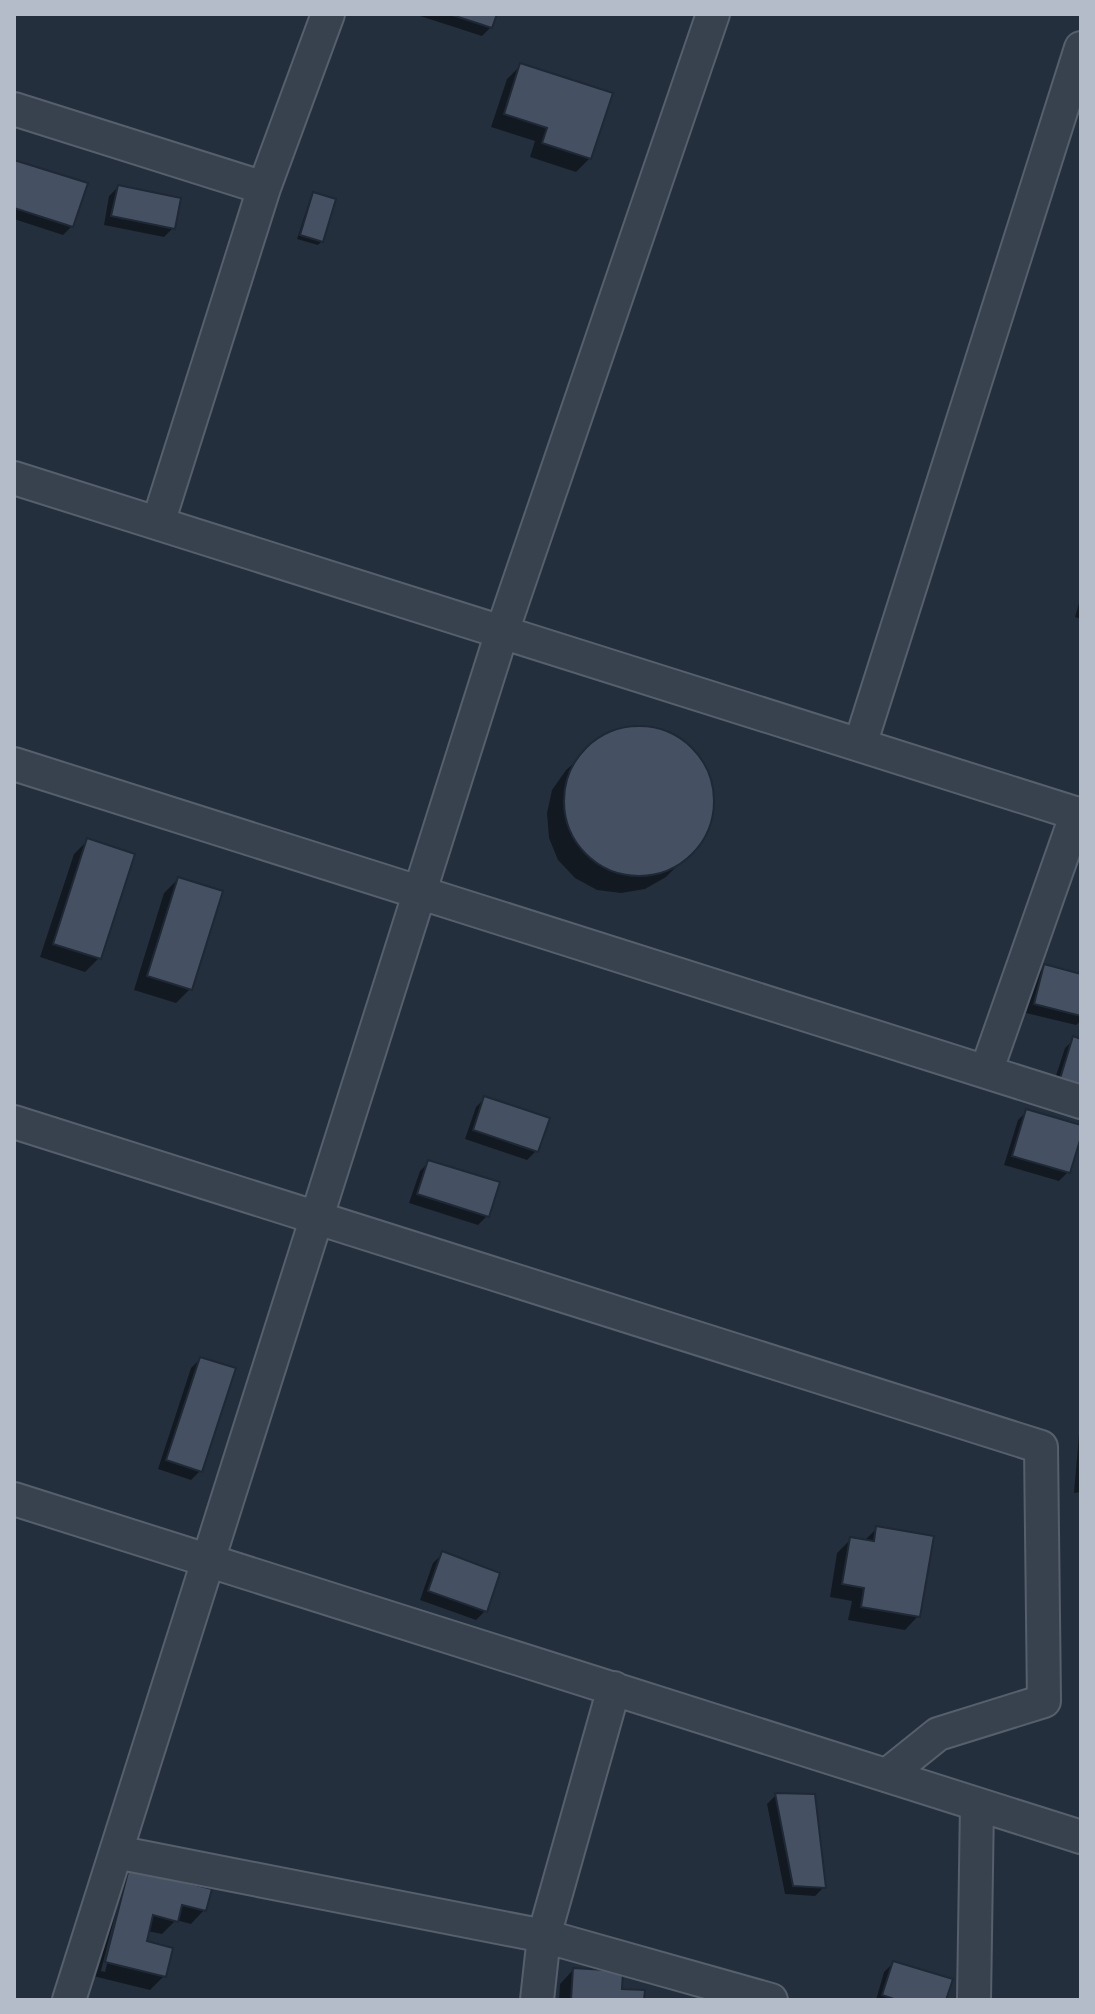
<svg xmlns="http://www.w3.org/2000/svg" width="1095" height="2014" font-family="'Alegreya Sans',sans-serif">
<style>
.shadow{fill:#0007;fill-rule:evenodd}
.building{fill:#455162;stroke:#1f2835;stroke-width:2}
.lines{fill:none;stroke-linecap:round;stroke-linejoin:round}
.minor-casing{stroke:#565f6c;stroke-width:36}
.minor{stroke:#38414e;stroke-width:32}
</style>
<rect width="100%" height="100%" fill="#242f3e"/>
<path class="shadow" d="M414,14H495L491,27L482,36Z
M521,65L590,158L576,172L530,157L535,141L491,127L507,79Z
M14,163L72,226L63,235L14,219Z
M118,187L173,228L164,237L104,225L109,196Z
M314,194L322,241L318,245L297,239L310,199Z
M1081,596V619L1075,617Z
M626,729H651L673,736L692,751L706,771L712,794L710,818L701,839L685,858L666,877L645,889L621,893L597,890L575,878L558,860L549,838L547,813L552,790L566,770L604,737Z
M87,841L99,958L85,972L40,957L74,854Z
M178,879L190,989L176,1003L134,990L164,893Z
M1044,967L1081,976V1021L1076,1025L1026,1013L1035,976Z
M1074,1039L1081,1041V1101L1051,1091L1065,1048Z
M485,1098L536,1151L527,1160L465,1139L476,1107Z
M1027,1111L1081,1127L1068,1172L1059,1181L1004,1165L1018,1120Z
M429,1162L487,1216L478,1225L409,1203L420,1171Z
M200,1359V1471L191,1480L158,1469L191,1368Z
M1081,1410V1492L1074,1493Z
M877,1528L918,1616L905,1630L848,1620L852,1601L830,1597L837,1553L851,1539L864,1541Z
M442,1554L485,1611L476,1620L420,1600L433,1563Z
M776,1795L824,1887L815,1896L785,1894L767,1804Z
M129,1870L204,1910L191,1924L176,1920L162,1934L147,1931L144,1943L164,1976L150,1990L93,1976L115,1884ZM123,1884H127L105,1972L101,1971Z
M893,1963L944,2000H876L884,1972Z
M573,1970L620,1991L642,2000H559L560,1984Z"/>
<path class="building" d="M449,14H497L492,28Z
M520,63L613,93L591,159L542,143L547,128L504,114Z
M14,160L88,183L73,227L14,208Z
M118,185L181,198L175,229L111,216Z
M313,192L336,199L323,242L300,235Z
M564 801a75 75 0 1 1 150 0a75 75 0 1 1-150 0Z
M87,838L135,854L101,959L53,944Z
M178,877L223,891L192,990L147,976Z
M1044,964L1081,974V1016L1034,1004Z
M1073,1036L1081,1039V1089L1059,1082Z
M484,1096L550,1118L538,1152L473,1130Z
M1026,1109L1081,1125V1137L1070,1173L1012,1156Z
M428,1160L500,1182L489,1217L417,1194Z
M200,1357L236,1368L202,1472L166,1460Z
M876,1526L934,1536L920,1617L861,1607L864,1588L842,1584L850,1537L874,1541Z
M442,1551L500,1573L487,1612L428,1591Z
M775,1793L815,1794L826,1888L793,1886Z
M129,1868L212,1889L206,1911L182,1905L178,1922L153,1915L147,1941L173,1948L166,1977L105,1962Z
M893,1961L953,1979L946,2000H897L882,1995Z
M573,1968L623,1971L622,1989L645,1990L644,2000H571Z"/>
<g class="lines">
<g class="minor-casing">
<path id="minor" d="M14,109L264,188
M14,478L1081,815
M158,523L264,188L328,14
M860,745L1081,48
M14,764L1081,1102
M986,1072L1077,813
M14,1122L1041,1447L1044,1701L938,1734L887,1775
M14,1499L1081,1837
M116,1852L544,1936L771,2000
M69,2000L502,632L713,14
M537,2000L544,1936L614,1688
M974,2000L977,1804"/>
</g>
<use href="#minor" class="minor"/>
</g>
<rect width="1095" height="2014" fill="none" stroke="#b4bcc9" stroke-width="32"/>
</svg>
